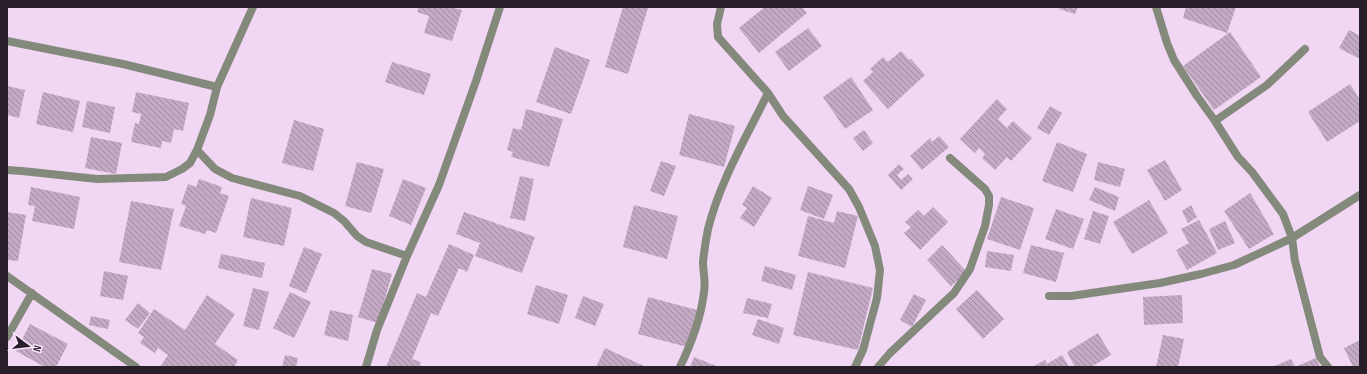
<svg xmlns="http://www.w3.org/2000/svg" width="1367" height="374" font-family="'Sofia Sans Condensed',sans-serif">
<style>
.building{fill:url(#building-back-hatch)}
.lines{fill:none;stroke-linecap:round;stroke-linejoin:round}
.street{stroke:#83897b;stroke-width:8}
</style>
<defs>
<pattern id="building-back-hatch" width="6" height="6" patternUnits="userSpaceOnUse"><rect width="6" height="6" fill="#c4aac5"/><path d="M-1 5l2 2M0 0l6 6M5-1l2 2" fill="none" stroke="#9f8aa0"/></pattern>
</defs>
<rect width="100%" height="100%" fill="#f2d7f4"/>
<path class="building" d="M419,7H450L462,10L452,41L424,33L429,16L417,12Z
M623,7L648,8L628,74L605,67Z
M765,7H802L807,13L759,53L739,28Z
M1060,7H1078L1075,14L1059,9Z
M1186,7H1236L1227,33L1183,18Z
M808,28L822,46L789,71L775,52Z
M1349,30L1360,36V59L1339,48Z
M1230,32L1261,77L1214,110L1183,66Z
M555,47L590,60L571,114L536,102Z
M901,51L909,60L911,59L925,75L888,109L863,81L873,72L870,69L883,57L888,62Z
M392,62L431,74L424,95L385,82Z
M851,77L873,110L845,129L823,97Z
M1350,84L1360,100V121L1327,142L1308,112Z
M7,86L25,90L19,118L7,115Z
M43,92L80,101L73,132L36,124Z
M136,92L189,103L183,131L174,129L171,143L162,141L161,148L131,142L135,123L139,124L141,114L132,112Z
M997,99L1007,109L998,119L1007,128L1013,121L1032,138L1011,161L1007,157L995,170L982,158L985,154L979,148L975,153L960,139Z
M87,101L115,107L110,133L82,127Z
M1050,106L1062,113L1049,135L1037,128Z
M526,109L563,119L549,167L511,157L513,152L507,150L513,128L521,130Z
M689,114L735,126L724,167L679,155Z
M294,120L324,129L313,171L282,163Z
M864,130L873,143L863,151L853,138Z
M939,136L949,147L922,170L910,156L930,138L932,142Z
M91,137L122,143L116,174L85,168Z
M1057,142L1087,154L1073,192L1042,181Z
M1165,160L1182,190L1165,201L1147,170Z
M661,161L676,166L664,196L650,191Z
M357,162L384,169L371,213L345,206Z
M1098,162L1125,169L1120,187L1094,180Z
M899,164L904,169L897,175L901,180L908,174L913,179L901,190L888,175Z
M520,176L534,179L525,221L510,218Z
M199,179L222,187L220,193L229,196L216,233L207,230L205,234L179,226L186,206L181,204L188,184L196,187Z
M403,179L426,188L411,225L389,216Z
M753,186L772,198L754,227L740,218L747,208L742,205Z
M808,186L833,195L824,219L800,210Z
M31,187L80,197L74,229L32,221L35,206L28,205Z
M1095,187L1119,197L1115,211L1089,200Z
M1250,193L1274,234L1249,249L1224,211Z
M1001,197L1034,208L1020,250L987,239Z
M251,198L292,208L284,246L243,237Z
M1149,200L1168,233L1132,254L1113,222Z
M131,201L174,209L161,270L119,262Z
M634,205L678,216L667,259L623,247Z
M1191,205L1197,217L1188,223L1182,211Z
M933,207L948,222L920,250L904,233L911,227L905,222L918,210L924,216Z
M1056,209L1084,219L1073,249L1045,239Z
M837,211L858,216L845,268L798,256L808,216L834,223Z
M1093,211L1109,216L1100,244L1084,239Z
M7,212L26,215L18,261L7,260Z
M464,212L535,237L522,273L475,256L480,243L456,234Z
M1199,220L1217,253L1187,270L1176,250L1189,243L1181,229Z
M1225,221L1235,243L1218,250L1209,229Z
M449,244L474,255L467,272L459,268L438,316L431,313L412,359L421,362L419,367H386L417,293L426,297Z
M942,245L967,272L951,286L927,260Z
M1031,245L1064,253L1056,282L1023,273Z
M304,247L322,254L306,293L289,286Z
M987,251L1014,255L1011,271L985,267Z
M221,254L265,263L262,278L218,268Z
M765,266L796,275L792,290L761,281Z
M372,269L392,274L378,323L358,317Z
M104,271L128,276L123,300L100,296Z
M808,272L873,288L858,350L793,335Z
M536,285L568,295L559,324L527,314Z
M253,288L269,292L259,330L243,326Z
M977,290L1004,319L983,339L956,309Z
M290,292L311,302L294,338L273,328Z
M914,294L926,300L912,327L900,320Z
M207,295L235,314L215,344L238,360L234,367H160L176,343L168,355L158,348L155,353L140,343L144,337L138,333L154,309L185,330Z
M1182,295L1183,323L1144,325L1143,297Z
M583,296L604,304L595,326L575,318Z
M648,297L697,310L687,347L638,334Z
M747,298L772,304L768,318L743,313Z
M138,303L150,313L138,329L125,320Z
M330,310L353,315L348,341L324,335Z
M91,316L110,320L108,329L89,325Z
M758,319L784,328L779,344L752,335Z
M30,324L68,344L56,367H45L16,351Z
M1098,333L1111,355L1091,367H1075L1067,352Z
M1163,335L1184,339L1178,367H1156Z
M1360,340V367H1353L1344,348Z
M605,348L646,367H596Z
M285,355L298,358L296,367H282Z
M1062,355L1069,367H1032L1045,360L1047,364Z
M694,357L719,367H690Z
M1316,358L1320,367H1295Z
M1291,359L1295,367H1272Z"/>
<g class="lines">
<path class="street" d="M721,7L717,24L718,37L768,93L783,116L849,189L859,207L875,246L880,270L877,298L863,350L855,367
M1156,7L1167,43L1174,60L1197,96L1215,121L1238,157L1252,172L1283,214L1292,238L1295,261L1320,357L1328,367
M7,41L123,64L217,87
M1215,121L1267,85L1305,49
M197,150L215,169L232,178L300,196L334,213L344,221L357,236L366,242L407,256
M7,170L22,171L97,179L166,177L182,169L190,163L197,150L210,115L217,87L253,7
M7,276L136,367
M1049,296H1071L1160,283L1201,274L1234,265L1292,238L1360,195
M7,337L32,293
M366,367L377,330L407,256L439,185L476,81L500,7
M680,367C691,344 701,318 704,292C706,282 703,272 703,262C704,252 706,239 708,229C720,181 746,138 768,93
M878,367L890,353L954,293L970,269L985,226L989,205V196L985,189L950,158"/>
</g>
<rect width="1367" height="374" fill="none" stroke="#281e29" stroke-width="16"/>
<g transform="translate(28 346) rotate(105)" stroke="#fce7fd" stroke-width="3" paint-order="stroke">
<path d="M0-3L7 15L0 10L-7 15Z" fill="#281e29"/>
<text y="-6" font-size="11" font-weight="bold" text-anchor="middle" fill="#281e29">N</text>
</g>
</svg>
